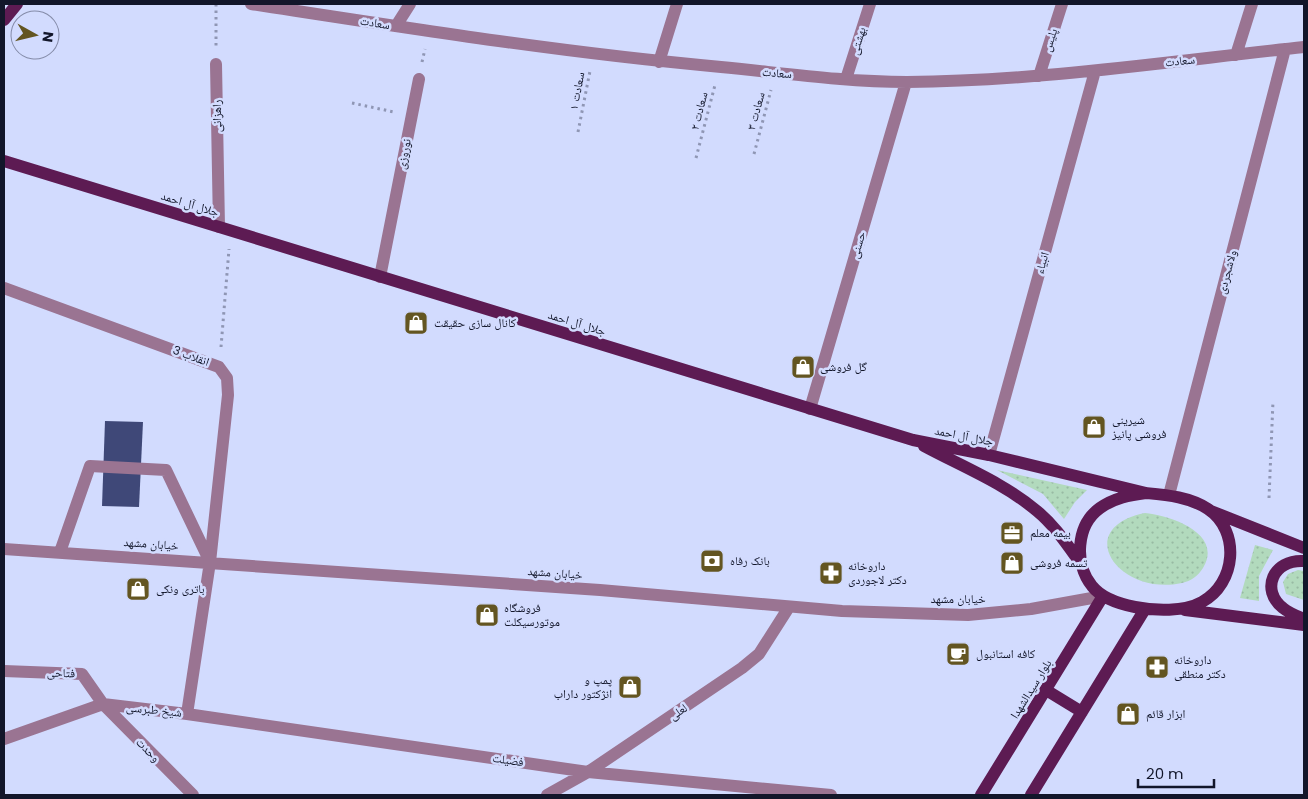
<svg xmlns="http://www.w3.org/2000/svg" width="1308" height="799" font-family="Poppins,'Noto Naskh Arabic',sans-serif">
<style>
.grass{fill:url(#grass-dots)}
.building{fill:#3f4878}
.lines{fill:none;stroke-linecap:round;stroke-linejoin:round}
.path{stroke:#8f96b4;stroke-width:3;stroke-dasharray:2.5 4;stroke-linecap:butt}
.minor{stroke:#9a7492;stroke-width:12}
.major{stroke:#5d1b53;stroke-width:12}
.labels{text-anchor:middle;stroke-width:5;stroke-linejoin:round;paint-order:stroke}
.street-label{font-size:12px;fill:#12162a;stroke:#d2dbfe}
.poi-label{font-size:12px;fill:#12162a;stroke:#d2dbfe;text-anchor:start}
</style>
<defs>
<pattern id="grass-dots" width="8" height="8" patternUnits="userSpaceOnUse" patternTransform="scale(1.25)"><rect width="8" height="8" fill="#b2dabd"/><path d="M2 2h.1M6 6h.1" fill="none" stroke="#98baa3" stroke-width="1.8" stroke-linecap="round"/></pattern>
</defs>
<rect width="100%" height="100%" fill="#d2dbfe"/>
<path class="grass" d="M997,470L1087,490L1075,502L1064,519L1043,494Z
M1145,513C1169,515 1224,533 1203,568C1198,576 1191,581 1182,583C1118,597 1071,528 1145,513Z
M1255,545L1273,550L1259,576V601L1240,598Z
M1298,570L1304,571V600L1286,594L1283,582L1288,574Z"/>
<path class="building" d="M105,421L143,422L139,507L102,506Z"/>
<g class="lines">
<path class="path" d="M216,4V46
M422,62L425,49
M352,103L394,112
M578,132L590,71
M754,154L771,90
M696,158L715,85
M221,347L229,249
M1269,498L1273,401"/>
<path class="minor" d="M251,4C408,28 564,53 721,67C783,73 845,82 907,82C1040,81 1172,61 1304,47
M396,26L410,4
M1236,55L1252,4
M659,62L677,4
M216,64L219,227
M1039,76L1062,4
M846,79L870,4
M380,277L419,79
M4,288L219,367L227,378L228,395L210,562L187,714
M810,409L906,82
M989,455L1095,71
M1169,495L1285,49
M4,549L600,590L842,611L968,615L1031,609L1103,596
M60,552L90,466L166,470L210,562
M4,671L82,674L103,704L193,795
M4,739L103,704L187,714L588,772L831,795
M547,795L588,772L742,668L759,654L789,607"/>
<path class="major" d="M4,20L17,4
M4,161L913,440L989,455L1146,493
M924,446C961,466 1004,483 1037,511C1054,525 1066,543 1079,561
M1146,493C1167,495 1190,497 1208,509C1241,531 1236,584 1202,602C1184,612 1155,611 1135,607C1120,604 1102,599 1092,586C1074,564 1076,525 1100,508C1114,498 1130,495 1146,493Z
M1211,511L1304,548
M1304,561C1273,559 1260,590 1283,608C1289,613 1297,616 1304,619
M1185,610L1304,625
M1046,690L1082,712
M981,795L1103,596
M1031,795L1145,609"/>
</g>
<defs>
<g id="shop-square" transform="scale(1.25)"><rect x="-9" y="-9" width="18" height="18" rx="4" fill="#635521" stroke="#d2dbfe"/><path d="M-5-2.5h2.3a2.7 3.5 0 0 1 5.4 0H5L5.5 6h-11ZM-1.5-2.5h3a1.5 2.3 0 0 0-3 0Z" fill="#fff"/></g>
<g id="office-square" transform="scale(1.25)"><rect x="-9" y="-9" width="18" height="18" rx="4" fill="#635521" stroke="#d2dbfe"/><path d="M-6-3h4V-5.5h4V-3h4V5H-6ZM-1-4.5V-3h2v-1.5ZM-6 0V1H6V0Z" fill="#fff"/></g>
<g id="bank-square" transform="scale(1.25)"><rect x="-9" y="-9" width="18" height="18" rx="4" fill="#635521" stroke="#d2dbfe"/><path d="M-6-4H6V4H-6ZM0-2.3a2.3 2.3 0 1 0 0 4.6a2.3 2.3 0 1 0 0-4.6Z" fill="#fff"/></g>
<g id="pharmacy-square" transform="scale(1.25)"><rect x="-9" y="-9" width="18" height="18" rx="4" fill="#635521" stroke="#d2dbfe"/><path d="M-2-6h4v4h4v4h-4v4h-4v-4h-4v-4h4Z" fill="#fff"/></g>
<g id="cafe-square" transform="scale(1.25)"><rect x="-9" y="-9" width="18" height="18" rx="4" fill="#635521" stroke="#d2dbfe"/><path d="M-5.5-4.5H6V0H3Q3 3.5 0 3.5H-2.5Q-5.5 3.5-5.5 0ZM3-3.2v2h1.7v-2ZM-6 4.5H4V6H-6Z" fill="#fff"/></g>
</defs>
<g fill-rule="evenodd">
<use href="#shop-square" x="416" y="323"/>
<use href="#shop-square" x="803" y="367"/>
<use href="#shop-square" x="1094" y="427"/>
<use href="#office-square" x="1012" y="533"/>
<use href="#bank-square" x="712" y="561"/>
<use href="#shop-square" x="1012" y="563"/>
<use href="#pharmacy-square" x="831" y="573"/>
<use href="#shop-square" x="138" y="589"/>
<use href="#shop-square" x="487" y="615"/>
<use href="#cafe-square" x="958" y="654"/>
<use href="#pharmacy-square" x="1157" y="667"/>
<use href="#shop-square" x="630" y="687"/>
<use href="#shop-square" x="1128" y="714"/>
</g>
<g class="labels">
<g class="street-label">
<text transform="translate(375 23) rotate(9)" y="4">سعادت</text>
<text transform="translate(1050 40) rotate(-72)" y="4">پلیس</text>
<text transform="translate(858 41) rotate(-73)" y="4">بهشتی</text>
<text transform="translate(1180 61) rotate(-6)" y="4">سعادت</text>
<text transform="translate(777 73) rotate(5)" y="4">سعادت</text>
<text transform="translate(577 91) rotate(-79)" y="4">سعادت ۱</text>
<text transform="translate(699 111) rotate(-76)" y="4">سعادت ۲</text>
<text transform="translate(756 111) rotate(-75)" y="4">سعادت ۳</text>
<text transform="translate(217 116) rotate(-91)" y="4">راهزانی</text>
<text transform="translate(404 154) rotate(-79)" y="4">نوروزی</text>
<text transform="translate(190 204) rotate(17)" y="4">جلال آل احمد</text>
<text transform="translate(858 245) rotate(-74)" y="4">حسنی</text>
<text transform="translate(1042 263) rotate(-74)" y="4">انبیاء</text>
<text transform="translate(1227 272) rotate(-75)" y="4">ولاشجردی</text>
<text transform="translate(577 323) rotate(17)" y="4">جلال آل احمد</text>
<text transform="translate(191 356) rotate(20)" y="4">انقلاب 3</text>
<text transform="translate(964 436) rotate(11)" y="4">جلال آل احمد</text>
<text transform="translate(151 544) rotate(4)" y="4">خیابان مشهد</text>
<text transform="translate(555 573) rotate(4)" y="4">خیابان مشهد</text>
<text x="958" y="603">خیابان مشهد</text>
<text transform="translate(61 673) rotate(2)" y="4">فتاحی</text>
<text transform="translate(1031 689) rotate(-58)" y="4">بلوار سیدالشهدا</text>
<text transform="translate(154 710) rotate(6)" y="4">شیخ طبرسی</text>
<text transform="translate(678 712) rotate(-34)" y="4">لعلی</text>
<text transform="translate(148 750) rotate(46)" y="4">وحدت</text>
<text transform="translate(508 760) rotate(8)" y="4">فضیلت</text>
</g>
<g class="poi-label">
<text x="434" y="327">کانال سازی حقیقت</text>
<text x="820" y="371">گل فروشی</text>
<text x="1112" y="424">شیرینی<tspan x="1112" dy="14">فروشی پانیز</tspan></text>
<text x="1030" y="537">بیمه معلم</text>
<text x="730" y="565">بانک رفاه</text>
<text x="1030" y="567">تسمه فروشی</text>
<text x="848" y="570">داروخانه<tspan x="848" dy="14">دکتر لاجوردی</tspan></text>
<text x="156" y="593">باتری ونکی</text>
<text x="504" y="612">فروشگاه<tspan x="504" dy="14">موتورسیکلت</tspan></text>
<text x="976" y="658">کافه استانبول</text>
<text x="1174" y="664">داروخانه<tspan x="1174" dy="14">دکتر منطقی</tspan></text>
<text x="612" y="684" text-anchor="end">پمپ و<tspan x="612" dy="14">انژکتور داراب</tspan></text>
<text x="1146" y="718">ابزار قائم</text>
</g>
</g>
<rect width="1308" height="799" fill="none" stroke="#12162a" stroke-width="10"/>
<g transform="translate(35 35) rotate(98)"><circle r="24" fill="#d2dbfe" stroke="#858ca9"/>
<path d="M0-4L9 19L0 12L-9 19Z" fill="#635521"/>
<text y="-8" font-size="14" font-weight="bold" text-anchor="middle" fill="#12162a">N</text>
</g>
<path d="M1138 779v8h76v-8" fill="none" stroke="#12162a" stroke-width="2.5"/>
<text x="1146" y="779" font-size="15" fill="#12162a" stroke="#d2dbfe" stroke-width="4" paint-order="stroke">20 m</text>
</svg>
